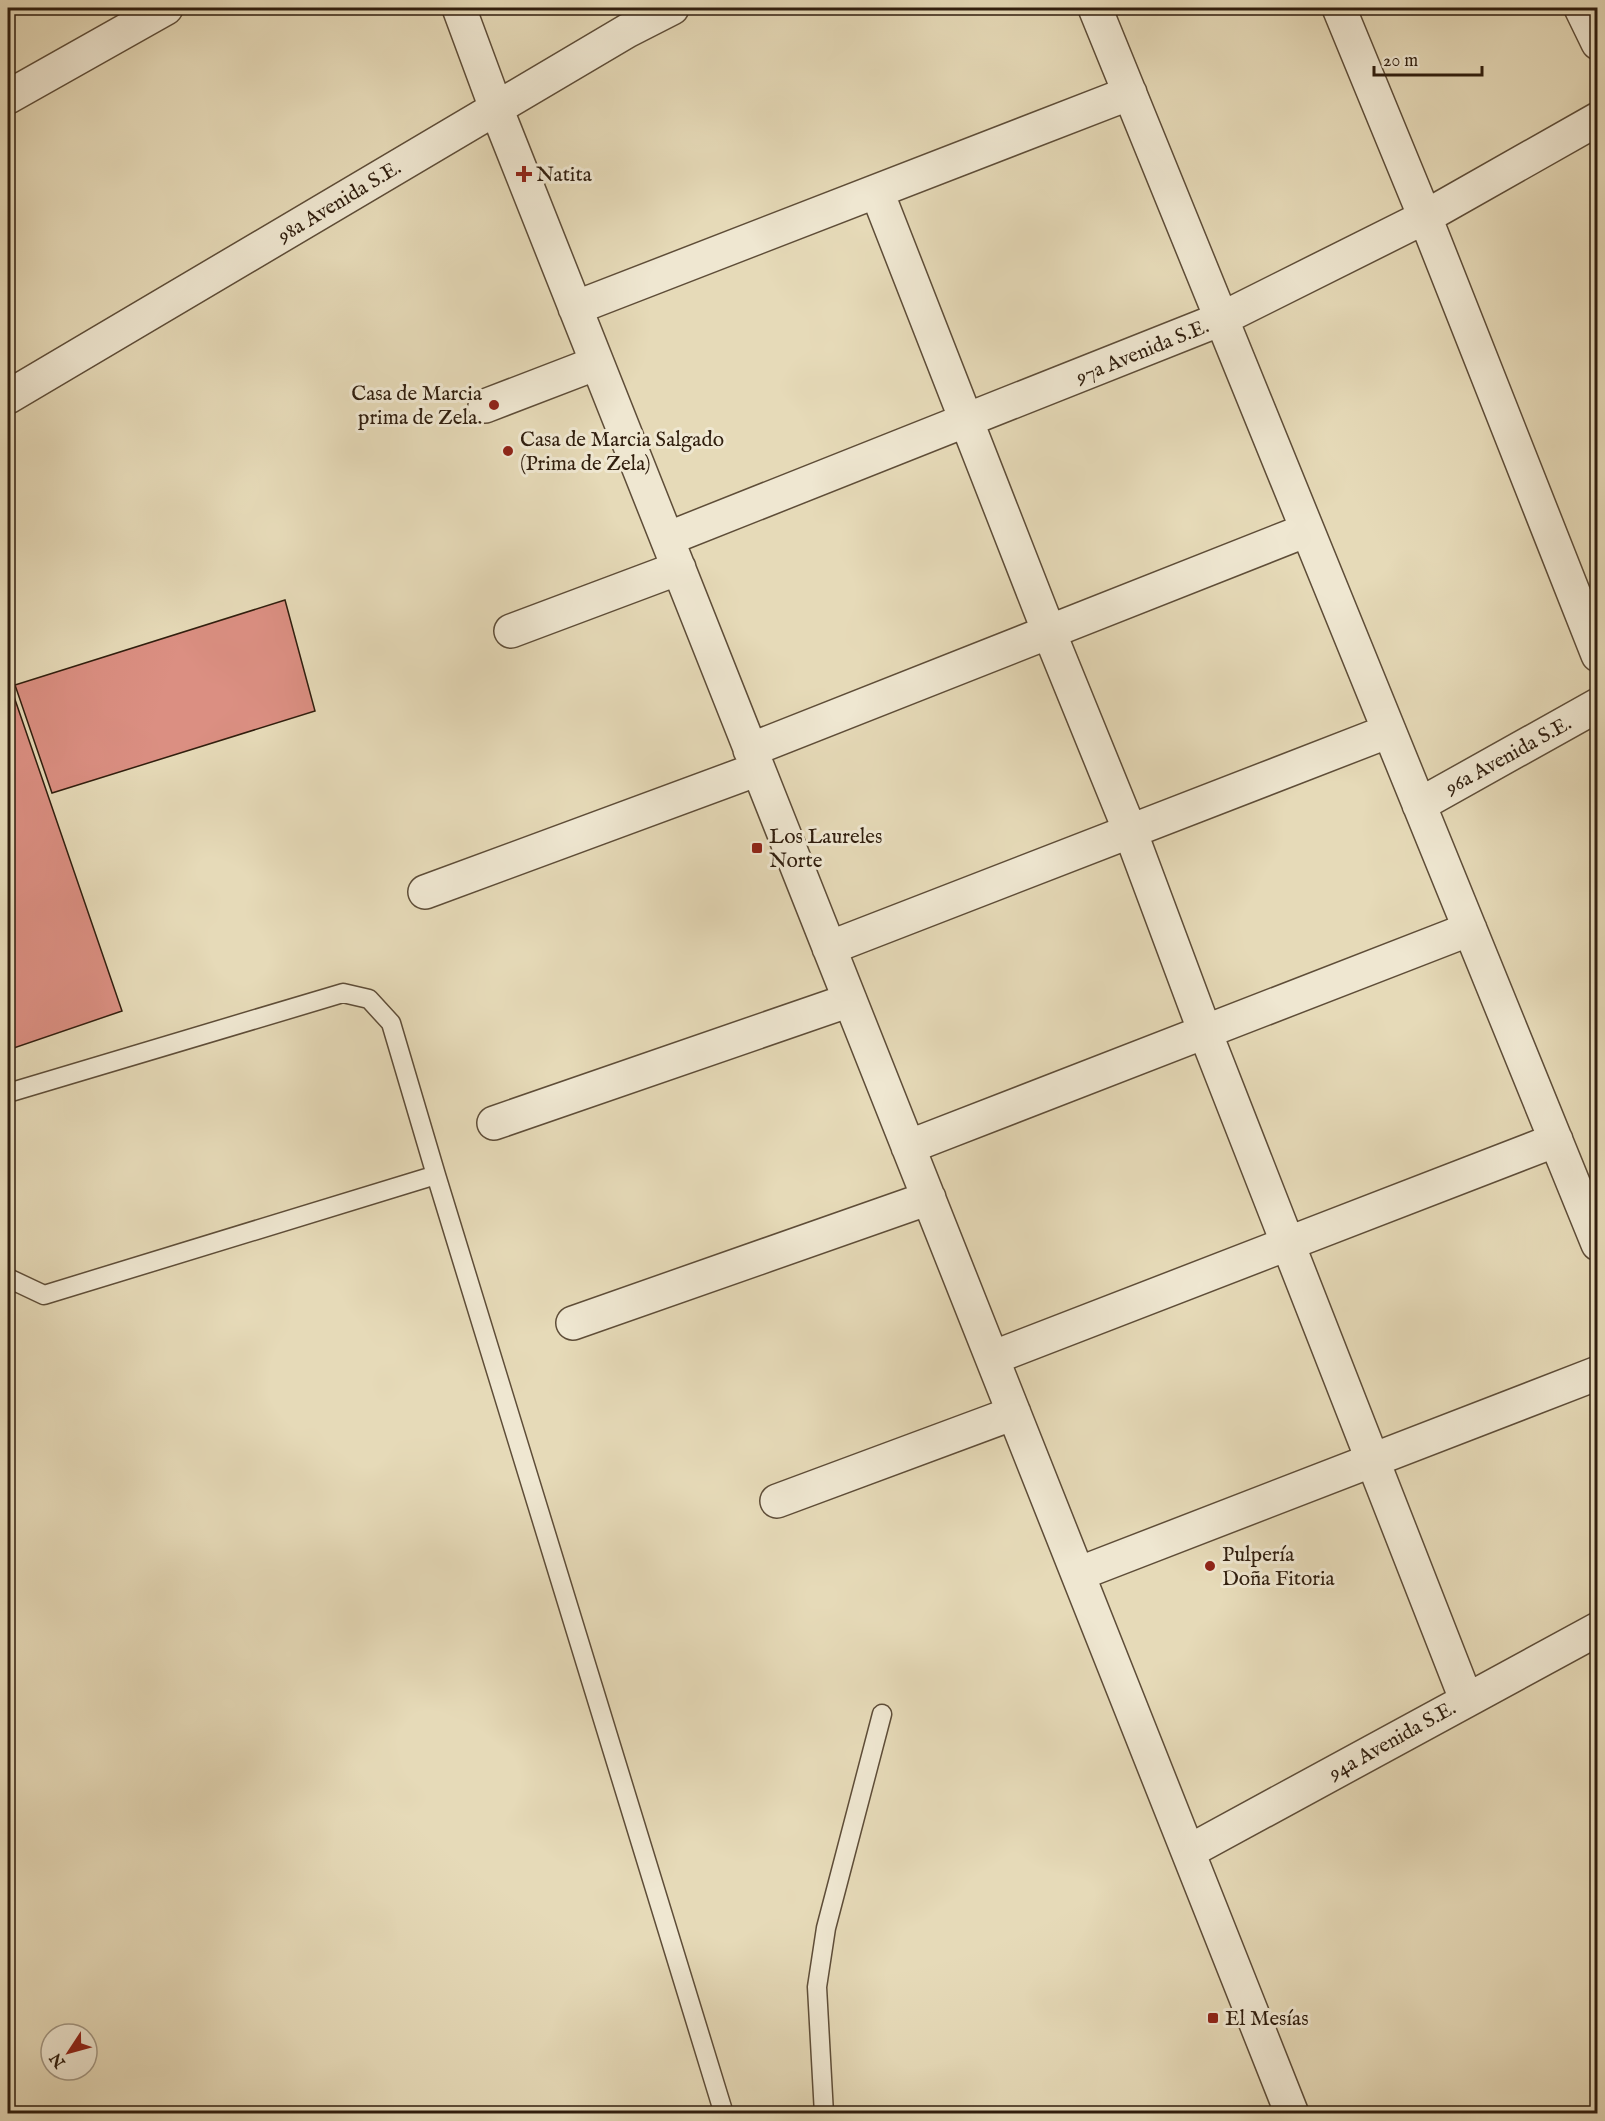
<svg xmlns="http://www.w3.org/2000/svg" width="1605" height="2121" font-family="'IM FELL English',serif">
<style>
.building{fill:#db8f82;stroke:#301e0e;stroke-width:1.5}
.lines{fill:none;stroke-linecap:round;stroke-linejoin:round}
.lane-casing{stroke:#5e4d38;stroke-width:21}
.street-casing{stroke:#5e4d38;stroke-width:36}
.lane{stroke:#efe7d1;stroke-width:18}
.street{stroke:#efe7d1;stroke-width:33}
.poi-dot{fill:#8f2418;stroke:#efe7d1;stroke-width:2}
.labels{text-anchor:middle;stroke-width:6;stroke-linejoin:round;paint-order:stroke}
.poi-label{font-size:21px;fill:#301e0e;stroke:#efe7d1;text-anchor:start}
.street-label{font-size:21px;fill:#301e0e;stroke:#efe7d1}
</style>
<rect width="100%" height="100%" fill="#e6dab8"/>
<filter id="stains"><feTurbulence type="fractalNoise" baseFrequency=".00333" numOctaves="4"/><feColorMatrix values="0 0 0 0 .2 0 0 0 0 .09 0 0 0 0 .02 0 0 0 .5 -.17"/></filter>
<radialGradient id="worn" r=".72"><stop offset=".6" stop-color="#630" stop-opacity="0"/><stop offset="1" stop-color="#630" stop-opacity=".3"/></radialGradient>
<path class="building" d="M285,600L315,711L52,793L15,685Z
M10,685L122,1011L8,1050V686Z"/>
<g class="lines">
<g class="lane-casing">
<path id="lane" d="M8,1093L343,993L369,999L391,1023L436,1175L724,2114
M8,1278L44,1295L436,1175
M824,2114L817,1987L826,1928L882,1714"/>
</g>
<g class="street-casing">
<path id="street" d="M459,8L496,108L1292,2114
M1095,8L1598,1244
M1339,8L1425,217L1598,655
M1581,8L1598,43
M8,97L166,8
M877,192L1049,632L1130,831L1205,1032L1466,1699
M575,308L1130,93
M8,397L627,31L672,8
M485,406L597,363
M667,539L1221,319L1425,217L1598,119
M511,631L679,568
M750,750L1307,530
M1419,805L1598,705
M425,892L758,769
M829,948L1389,731
M494,1123L850,1000
M908,1147L1470,929
M573,1323L929,1198
M992,1358L1556,1140
M777,1501L1014,1413
M1078,1574L1598,1373
M1188,1852L1598,1629"/>
</g>
<use href="#lane" class="lane"/>
<use href="#street" class="street"/>
</g>
<g class="poi-dot">
<path d="M521 165h6v6h6v6h-6v6h-6v-6h-6v-6h6z"/>
<circle cx="494" cy="405" r="6"/>
<circle cx="508" cy="451" r="6"/>
<rect x="751" y="842" width="12" height="12" rx="3"/>
<circle cx="1210" cy="1566" r="6"/>
<rect x="1207" y="2012" width="12" height="12" rx="3"/>
</g>
<g class="labels">
<g class="poi-label">
<text x="536" y="181">Natita</text>
<text x="482" y="400" text-anchor="end">Casa de Marcia<tspan x="482" dy="24">prima de Zela.</tspan></text>
<text x="520" y="446">Casa de Marcia Salgado<tspan x="520" dy="24">(Prima de Zela)</tspan></text>
<text x="769" y="843">Los Laureles<tspan x="769" dy="24">Norte</tspan></text>
<text x="1222" y="1561">Pulpería<tspan x="1222" dy="24">Doña Fitoria</tspan></text>
<text x="1225" y="2025">El Mesías</text>
</g>
<g class="street-label">
<text transform="translate(339 201) rotate(-31)" y="7">98a Avenida S.E.</text>
<text transform="translate(1142 351) rotate(-22)" y="7">97a Avenida S.E.</text>
<text transform="translate(1508 755) rotate(-29)" y="7">96a Avenida S.E.</text>
<text transform="translate(1392 1740) rotate(-29)" y="7">94a Avenida S.E.</text>
</g>
</g>
<rect width="1605" height="2121" fill="none" stroke="#e6dab8" stroke-width="30"/>
<rect x="9" y="9" width="1587" height="2103" fill="none" stroke="#301e0e" stroke-width="3"/>
<rect x="15" y="15" width="1575" height="2091" fill="none" stroke="#301e0e" stroke-width="1.5"/>
<g transform="translate(69 2052) rotate(234)"><circle r="28" fill="#efe7d1" stroke="#a39783" stroke-width="1.5"/>
<path d="M0-4.5L10 22L0 15L-10 22Z" fill="#8f2418"/>
<text y="-9" font-size="16" font-weight="bold" text-anchor="middle" fill="#301e0e">N</text>
</g>
<path d="M1374 66v9h108v-9" fill="none" stroke="#301e0e" stroke-width="3"/>
<text x="1383" y="66" font-size="18" fill="#301e0e" stroke="#efe7d1" stroke-width="4.5" paint-order="stroke">20 m</text>
<rect width="100%" height="100%" filter="url(#stains)"/>
<rect width="100%" height="100%" fill="url(#worn)"/>
</svg>
